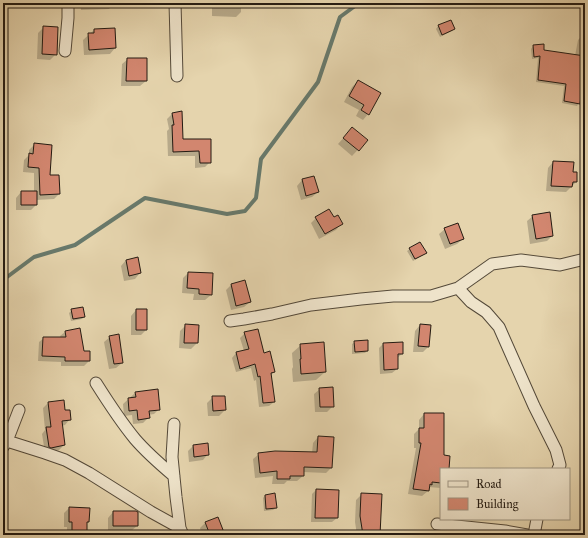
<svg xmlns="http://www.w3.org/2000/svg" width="588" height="538" font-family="'IM FELL Great Primer',serif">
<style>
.shadow{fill:#0003}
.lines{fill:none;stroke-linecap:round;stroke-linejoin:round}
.stream{stroke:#68796b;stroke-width:4}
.building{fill:#d2866f;stroke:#241b12}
.street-casing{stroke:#544939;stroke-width:13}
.street{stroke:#eee3ca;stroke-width:11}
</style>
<rect width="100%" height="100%" fill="#e5d4ad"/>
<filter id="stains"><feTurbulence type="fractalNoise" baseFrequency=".005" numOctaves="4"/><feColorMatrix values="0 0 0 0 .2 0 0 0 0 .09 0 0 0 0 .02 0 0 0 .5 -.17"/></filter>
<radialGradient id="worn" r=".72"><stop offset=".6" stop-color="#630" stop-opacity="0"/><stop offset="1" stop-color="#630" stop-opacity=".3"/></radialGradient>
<path class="shadow" d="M80,3H114L109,9L81,10Z
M195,3H241V12L236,17L212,16V7H195Z
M451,21L454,29L452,31L440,37L436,29L438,26Z
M44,27L56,54L50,60L37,59L38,33Z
M94,30L115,48L110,54L84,55L83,40Z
M580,38H585V56L584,57L579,103L577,106L562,103L564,86L536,82L538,58L532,59L531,49L533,46L543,51L575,56L578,40Z
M128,59L146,81L140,86H121L122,64Z
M358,81L368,114L363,120L356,116L359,110L344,102L352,87Z
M181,112L182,140H210V162L205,167L195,168V156H168L167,131L169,129L167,119L172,114Z
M347,134L367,140L352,156L338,144Z
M35,144L48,177L59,194L54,199L36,200V205L31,210H16V198L21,192H34V173L23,172L24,160L29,155V150Z
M553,162L572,173L576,182L566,192L546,191L548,168Z
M313,177L318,192L312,197L301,200L297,186L302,180Z
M533,216L552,236L547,241L530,244L527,221Z
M316,218L333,219L341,224L336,230L319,239L311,223Z
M445,229L463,239L457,244L445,249L439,234Z
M410,249L425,253L423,255L413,261L407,251Z
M126,260L140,273L135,279L124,281L121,266Z
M188,273L211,295L205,300H193L194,294L182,293L183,278Z
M231,285L250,302L244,307L231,310L226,290Z
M72,310L84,317L82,319L71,321L69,313Z
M136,310L146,330L141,335H131V316Z
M186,325L198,326L197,343L191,349L179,348L180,331Z
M420,325L428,347L423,352H413L415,331Z
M79,330L83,352L89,361L84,366H61V362L38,361L39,342L44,338H61L60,336L65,332Z
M245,333L274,372L271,375L274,402L269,406L259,407L256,380L254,381L251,368L236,372L232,358L236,353L244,351L240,338Z
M110,337L122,363L116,368L109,369L104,342Z
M355,342L367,351L365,353L352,354V344Z
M383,344L402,354L397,358V369L392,373L380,374L379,348Z
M301,345L325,372L316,380L293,382L292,369L293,367L292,353Z
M320,389L333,406L327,412H315L314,394Z
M135,393L159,409L154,414L148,415V418L143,423L133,424L132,415L124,416L123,404Z
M213,397L225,410L219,416H208L207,403Z
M48,403L70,419L65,425L61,426L64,445L59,450L45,453L42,434L45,430L43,408Z
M424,414L443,456L448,469H441V488L428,487V491L422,496L408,494L416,448H414V434L419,429V420Z
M318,437L331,468L326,473L303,472V476L297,481H287L284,484H272L273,476L255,478L253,459L259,454L312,453L313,443Z
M193,446L208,454L203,460L189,462L188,451Z
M316,490L337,518L332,522H311L312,494Z
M362,494L379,533L409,534V535H357L355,522L356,500Z
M265,495L276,508L273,510L264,511L263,498Z
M69,508L88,522L86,524V535H67V527H64V513Z
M113,512L137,526L131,531L108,532V518Z
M205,523L224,535H202L200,528Z"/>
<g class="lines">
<path class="stream" d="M3,280L34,257L75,245L145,198L227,214L245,211L256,198L261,159L318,82L340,17L359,3"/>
</g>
<path class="building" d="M451,20L455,29L442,35L438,25Z
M43,26L58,27L57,55L42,54Z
M115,28L116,48L89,50L88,33H94V29Z
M544,44V50L585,56L583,74L584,75L580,104L564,101L566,84L538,80L540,56L534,57L533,45Z
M127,58H147V81H126Z
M358,80L381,93L369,115L361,110L364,105L349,96Z
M182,111L183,139H211V163H200L199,151L173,152L172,125H174L172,113Z
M352,127L368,140L359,151L343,138Z
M34,143L52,145L50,175H59L60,194L40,195L39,168L28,167L29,153L33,154Z
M553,161L574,162L573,172H577V182H573L572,187L551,186Z
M314,176L319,192L306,196L302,179Z
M21,191H37V205H21Z
M329,209L334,217L338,215L343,224L325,234L315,217Z
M550,212L553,236L536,239L532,215Z
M458,223L464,239L450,244L444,228Z
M420,242L427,253L415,259L409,248Z
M138,257L141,273L129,276L126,260Z
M188,272L213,273L212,295L199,294V289L187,288Z
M245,280L251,302L236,306L231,284Z
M83,307L85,317L73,319L71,309Z
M136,309H147V330H136Z
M185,324L199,325L198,343H184Z
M420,324L431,325L429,347L418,346Z
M80,328L84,351H90V361H65V357L42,356L43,337H66L65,331Z
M258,329L264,353L270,351L275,372L271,373L275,402L263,403L260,376L258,377L255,364L240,369L236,352L249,349L244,332Z
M119,334L123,363L114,364L109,336Z
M368,340V351L355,352L354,341Z
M324,342L326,372L301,374L300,359H301L300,344Z
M403,342V354H398V369L384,370L383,343Z
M333,387L334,407H320L319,388Z
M158,389L160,410L149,411L150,418L138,420L137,410L129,411L128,398L136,397L135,392Z
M212,396H225L226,410L213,411Z
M64,400L65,410H70L71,420L62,421L65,445L51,448L49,447L46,427H51L48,402Z
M424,413H444V455L450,456L449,469H441V483L432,482V485L430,484L429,491L413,489L421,443H419V428H424Z
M318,436L334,437L332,468L304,467V476H290V479H277V471L260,473L258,453L275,451L317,452Z
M208,443L209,455L194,457L193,445Z
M316,489L339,490L338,518H315Z
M275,493L277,508L266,509L265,495Z
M361,493L382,494L380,535H363L360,516Z
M69,507L90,508L89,522H87V535H72V522H69Z
M113,511H136L138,512V526H113Z
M218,517L225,535H210L205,522Z"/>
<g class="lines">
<g class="street-casing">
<path id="street" d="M175,3L177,76
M65,51L68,18V3
M458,288L471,302L486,312L499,327L534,406L556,450L560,465L558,469
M230,321L244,319L272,314L311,305L361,299L393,296H431L458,288L492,264L521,260L560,265L585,259
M96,383C108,402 121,422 135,439C147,453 161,465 174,476
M174,424L172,457L176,497L180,528L183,535
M7,441L45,453L65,460L89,473L151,512L180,528
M3,447L7,441L19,410
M437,524L505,531L527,535
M534,535L537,519"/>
</g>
<use href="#street" class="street"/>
</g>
<rect width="588" height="538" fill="none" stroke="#e5d4ad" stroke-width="16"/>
<rect x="4" y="4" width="580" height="530" fill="none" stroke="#241b12" stroke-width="2"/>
<rect x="8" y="8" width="572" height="522" fill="none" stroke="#241b12"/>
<rect x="440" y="468" width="130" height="52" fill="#eee3ca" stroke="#9d9380"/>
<rect x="448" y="481" width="20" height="6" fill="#eee3ca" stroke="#9d9380"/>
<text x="476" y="488" font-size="12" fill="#241b12">Road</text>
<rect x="448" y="498" width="20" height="12" fill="#d2866f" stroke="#9d9380"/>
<text x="476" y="508" font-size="12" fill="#241b12">Building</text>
<rect width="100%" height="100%" filter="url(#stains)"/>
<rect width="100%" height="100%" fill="url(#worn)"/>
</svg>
